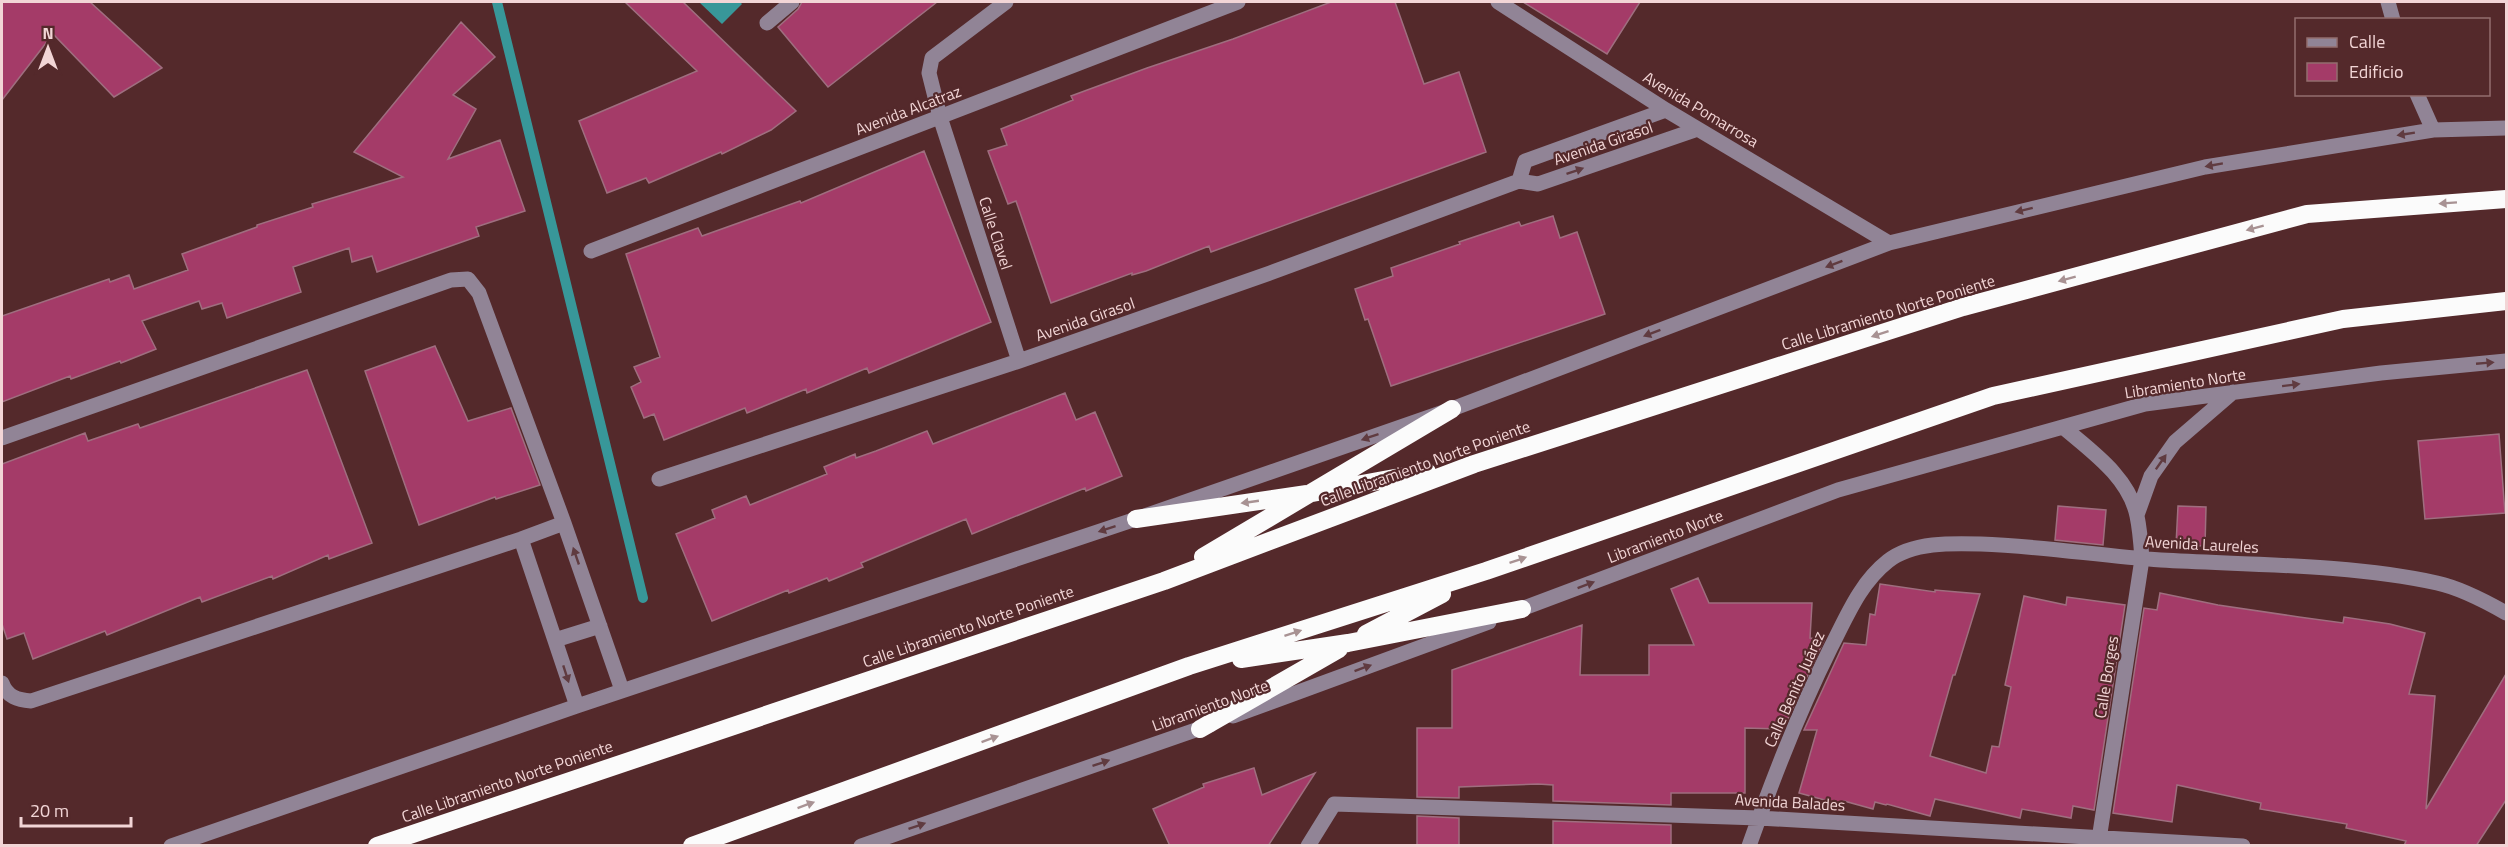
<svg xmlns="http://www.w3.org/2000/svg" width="2508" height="847" font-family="'Titillium Web',sans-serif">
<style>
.water{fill:#389799}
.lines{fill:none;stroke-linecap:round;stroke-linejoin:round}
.stream{stroke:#389799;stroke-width:10}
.building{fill:#a43b68;stroke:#9f6e7f;stroke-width:1.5}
.minor{stroke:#918496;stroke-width:15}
.highway{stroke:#fbfbfb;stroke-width:18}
.oneway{fill:#603b40}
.oneway2{fill:#a89293}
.labels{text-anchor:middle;stroke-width:4.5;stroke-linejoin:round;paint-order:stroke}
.street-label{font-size:16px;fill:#f2d5d6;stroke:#54292b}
</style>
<rect width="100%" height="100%" fill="#54292b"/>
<path class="water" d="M699,2H740L742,4L722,24Z"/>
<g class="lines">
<path class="stream" d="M497,2L643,598"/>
</g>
<path class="building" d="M2,2H90L162,68L114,97L53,34L2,100Z
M625,2H683L796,111L771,130L722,154L721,152L649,183L646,178L607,193L579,121L697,71Z
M802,2H937L828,87L778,27L798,9Z
M1331,2H1395L1424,84L1459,72L1486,152L1211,252L1209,246L1146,271L1132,275V273L1051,303L1016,201L1008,204L988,151L1007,145L1001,129L1073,100L1071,96L1147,68L1233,39Z
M1523,2H1640L1607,54Z
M461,22L495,57L453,95L476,109L448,159L500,140L525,211L476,227L479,236L377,272L372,256L352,262L349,248L293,267L301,292L227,318L222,303L202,309L199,301L142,321L156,349L121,363L120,361L71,379L70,376L2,402V316L109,279L110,282L129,275L134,289L188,270L182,254L257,227V225L313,207L312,204L403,177L354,152Z
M924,151L991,322L869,373L867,368L807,393L806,389L747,413L745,408L664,440L654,414L644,418L631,387L641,382L634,367L660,357L626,254L698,228L702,236L800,201L801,203Z
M1553,216L1560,238L1577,232L1605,314L1391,386L1368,319L1365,320L1355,289L1393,276L1391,268L1460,244L1459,242L1519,222L1521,226Z
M435,346L468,421L511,408L540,485L496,499L495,497L419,525L365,371Z
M307,370L372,543L329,559L328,555L273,579L272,576L202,602L200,597L107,635L105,631L33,659L24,633L7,639L2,624V464L85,433L88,441L138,424L140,428Z
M1065,393L1076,420L1095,412L1122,476L1086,491L1085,488L972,534L966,519L861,563L863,567L829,581L827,578L789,593L788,590L712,621L676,534L715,518L712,510L746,496L750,505L827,474L824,467L855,454L856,458L876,451L927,431L933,444Z
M2499,434L2505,513L2425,519L2418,441Z
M2058,506L2106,510L2103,545L2055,540Z
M2178,506L2206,507L2205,546L2176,545Z
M1698,578L1709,603H1812L1810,638L1824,640L1783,729L1745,728V793H1671V805L1553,801V785L1538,784L1459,787V798L1417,797V728H1452V670L1582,625L1580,675H1649V645H1694L1671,589Z
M1880,584L1935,592V590L1980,594L1955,675H1953L1930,756L1986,773L1992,746L1999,747L2011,687L2005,685L2024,596L2066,605L2067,597L2125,605L2094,810L2073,806L2071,818L2022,809L2020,818L1935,799L1930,816L1887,804L1886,805L1875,802L1873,809L1844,801L1843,805L1799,793L1817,730H1804L1844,643L1866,645L1870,614L1875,615Z
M2160,593L2218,605L2299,617L2343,623L2344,617L2390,624L2425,633L2409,694L2435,696L2426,809L2506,674V800L2476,846H2404L2406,841L2346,828L2347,824L2260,809L2261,803L2177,785L2172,822L2113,813L2144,608L2157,610Z
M1254,768L1262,795L1315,773L1268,846H1170L1153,809L1204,787L1203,784Z
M1417,816L1459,818V846H1417Z
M1553,821L1671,825V846H1553Z"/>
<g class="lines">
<path class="minor" d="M1006,2L932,58L929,73L940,117L1019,361
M1498,2L1666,110L1889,243
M2388,2L2393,20
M767,23L792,2
M2417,94L2433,130
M1519,181L1525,161L1666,110
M591,251L1238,2
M2063,427C2091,451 2129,477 2137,516C2140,530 2141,545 2142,559L2098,846
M2,438L451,280L468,279L479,293L564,523L622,690
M659,479L1019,361L1270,273L1519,181L1538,184L1698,129
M2137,515L2151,476L2175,442L2233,392
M521,539L577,706
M1511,613L1838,490L2145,404L2381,373L2506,361
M555,640L600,626
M2,683C7,697 18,700 31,701L521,539L564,523
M1233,716L1489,622
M171,846L577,706L1136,519L1452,409L1889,243L2205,167L2433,130L2506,128
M861,846L1210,725
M1308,846L1334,804L1759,818L2243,846
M1749,846C1773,778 1799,711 1831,647C1847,616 1860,583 1888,561C1912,542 1952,543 1981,544C2041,546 2101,556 2161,560C2250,565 2350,564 2437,583C2460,588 2485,601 2506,613"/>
<path class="highway" d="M1136,519L1307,494L1427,472
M1203,557L1452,409
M1366,634L1442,594
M1241,659L1348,643L1522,609
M1200,729L1339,649
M377,846L1164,581L1474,464L1963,307L2307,214L2506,199
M692,846L1189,666L1486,571L1993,396L2343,319L2506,301"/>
</g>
<defs><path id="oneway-solid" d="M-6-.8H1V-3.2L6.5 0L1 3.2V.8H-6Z" transform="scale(1.5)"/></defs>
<g class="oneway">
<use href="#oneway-solid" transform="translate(2406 134) rotate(171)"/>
<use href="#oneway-solid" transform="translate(2214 165) rotate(170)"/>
<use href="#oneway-solid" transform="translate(1575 171) rotate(-19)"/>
<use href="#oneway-solid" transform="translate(2024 210) rotate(166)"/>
<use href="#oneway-solid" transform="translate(1834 264) rotate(159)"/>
<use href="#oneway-solid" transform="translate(1652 333) rotate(159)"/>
<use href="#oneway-solid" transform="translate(2485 363) rotate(-5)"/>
<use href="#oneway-solid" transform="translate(2291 385) rotate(-7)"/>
<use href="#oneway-solid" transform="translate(1370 437) rotate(161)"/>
<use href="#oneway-solid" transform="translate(2161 462) rotate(-55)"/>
<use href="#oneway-solid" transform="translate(1107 529) rotate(162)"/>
<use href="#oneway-solid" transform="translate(576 556) rotate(-109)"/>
<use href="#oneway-solid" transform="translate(1586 585) rotate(-21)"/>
<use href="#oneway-solid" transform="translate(1363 668) rotate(-20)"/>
<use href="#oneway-solid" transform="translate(566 674) rotate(72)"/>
<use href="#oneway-solid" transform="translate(1101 763) rotate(-19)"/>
<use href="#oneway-solid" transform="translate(917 826) rotate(-19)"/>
</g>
<g class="oneway2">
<use href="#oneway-solid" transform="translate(2448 203) rotate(176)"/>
<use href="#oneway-solid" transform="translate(2255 228) rotate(165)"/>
<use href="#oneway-solid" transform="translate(2067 279) rotate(165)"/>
<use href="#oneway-solid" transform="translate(1880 334) rotate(162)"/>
<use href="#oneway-solid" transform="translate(1250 502) rotate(172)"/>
<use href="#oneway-solid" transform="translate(1518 560) rotate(-19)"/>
<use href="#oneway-solid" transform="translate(1293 633) rotate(-18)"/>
<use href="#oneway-solid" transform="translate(990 739) rotate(-20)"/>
<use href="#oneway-solid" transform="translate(806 805) rotate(-20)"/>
</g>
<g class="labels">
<g class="street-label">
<text transform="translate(1701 109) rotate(31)" y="6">Avenida Pomarrosa</text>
<text transform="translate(908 110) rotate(-21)" y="6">Avenida Alcatraz</text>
<text transform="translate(1603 143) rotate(-19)" y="6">Avenida Girasol</text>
<text transform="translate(996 233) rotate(72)" y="6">Calle Clavel</text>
<text transform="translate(1888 312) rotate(-17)" y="6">Calle Libramiento Norte Poniente</text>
<text transform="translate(1085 319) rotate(-19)" y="6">Avenida Girasol</text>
<text transform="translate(2185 383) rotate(-9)" y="6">Libramiento Norte</text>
<text transform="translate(1425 463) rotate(-20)" y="6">Calle Libramiento Norte Poniente</text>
<text transform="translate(1665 536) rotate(-21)" y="6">Libramiento Norte</text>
<text transform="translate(2202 544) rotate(3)" y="6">Avenida Laureles</text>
<text transform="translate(968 626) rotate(-19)" y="6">Calle Libramiento Norte Poniente</text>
<text transform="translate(2106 677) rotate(-81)" y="6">Calle Borges</text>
<text transform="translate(1794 689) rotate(-66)" y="6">Calle Benito Juárez</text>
<text transform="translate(1210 705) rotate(-20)" y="6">Libramiento Norte</text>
<text transform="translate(507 781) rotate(-19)" y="6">Calle Libramiento Norte Poniente</text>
<text transform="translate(1790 802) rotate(3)" y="6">Avenida Balades</text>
</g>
</g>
<rect width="2508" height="847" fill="none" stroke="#f2d5d6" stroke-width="6"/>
<rect x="2295" y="18" width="195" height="78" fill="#54292b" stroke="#936e6f" stroke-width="1.5"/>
<rect x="2307" y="38" width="30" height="9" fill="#918496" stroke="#936e6f" stroke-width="1.5"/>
<text x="2349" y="48" font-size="18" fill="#f2d5d6">Calle</text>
<rect x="2307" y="63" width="30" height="18" fill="#a43b68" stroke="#936e6f" stroke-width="1.5"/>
<text x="2349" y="78" font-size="18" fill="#f2d5d6">Edificio</text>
<g transform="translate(48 48)" stroke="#54292b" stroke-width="4.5" paint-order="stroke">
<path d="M0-4.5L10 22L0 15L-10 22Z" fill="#f2d5d6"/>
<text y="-9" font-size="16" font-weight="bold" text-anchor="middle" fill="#f2d5d6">N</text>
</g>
<path d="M21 817v9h110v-9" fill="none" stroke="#f2d5d6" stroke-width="3"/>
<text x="30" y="817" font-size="18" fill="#f2d5d6" stroke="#54292b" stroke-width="4.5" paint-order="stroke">20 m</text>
</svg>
